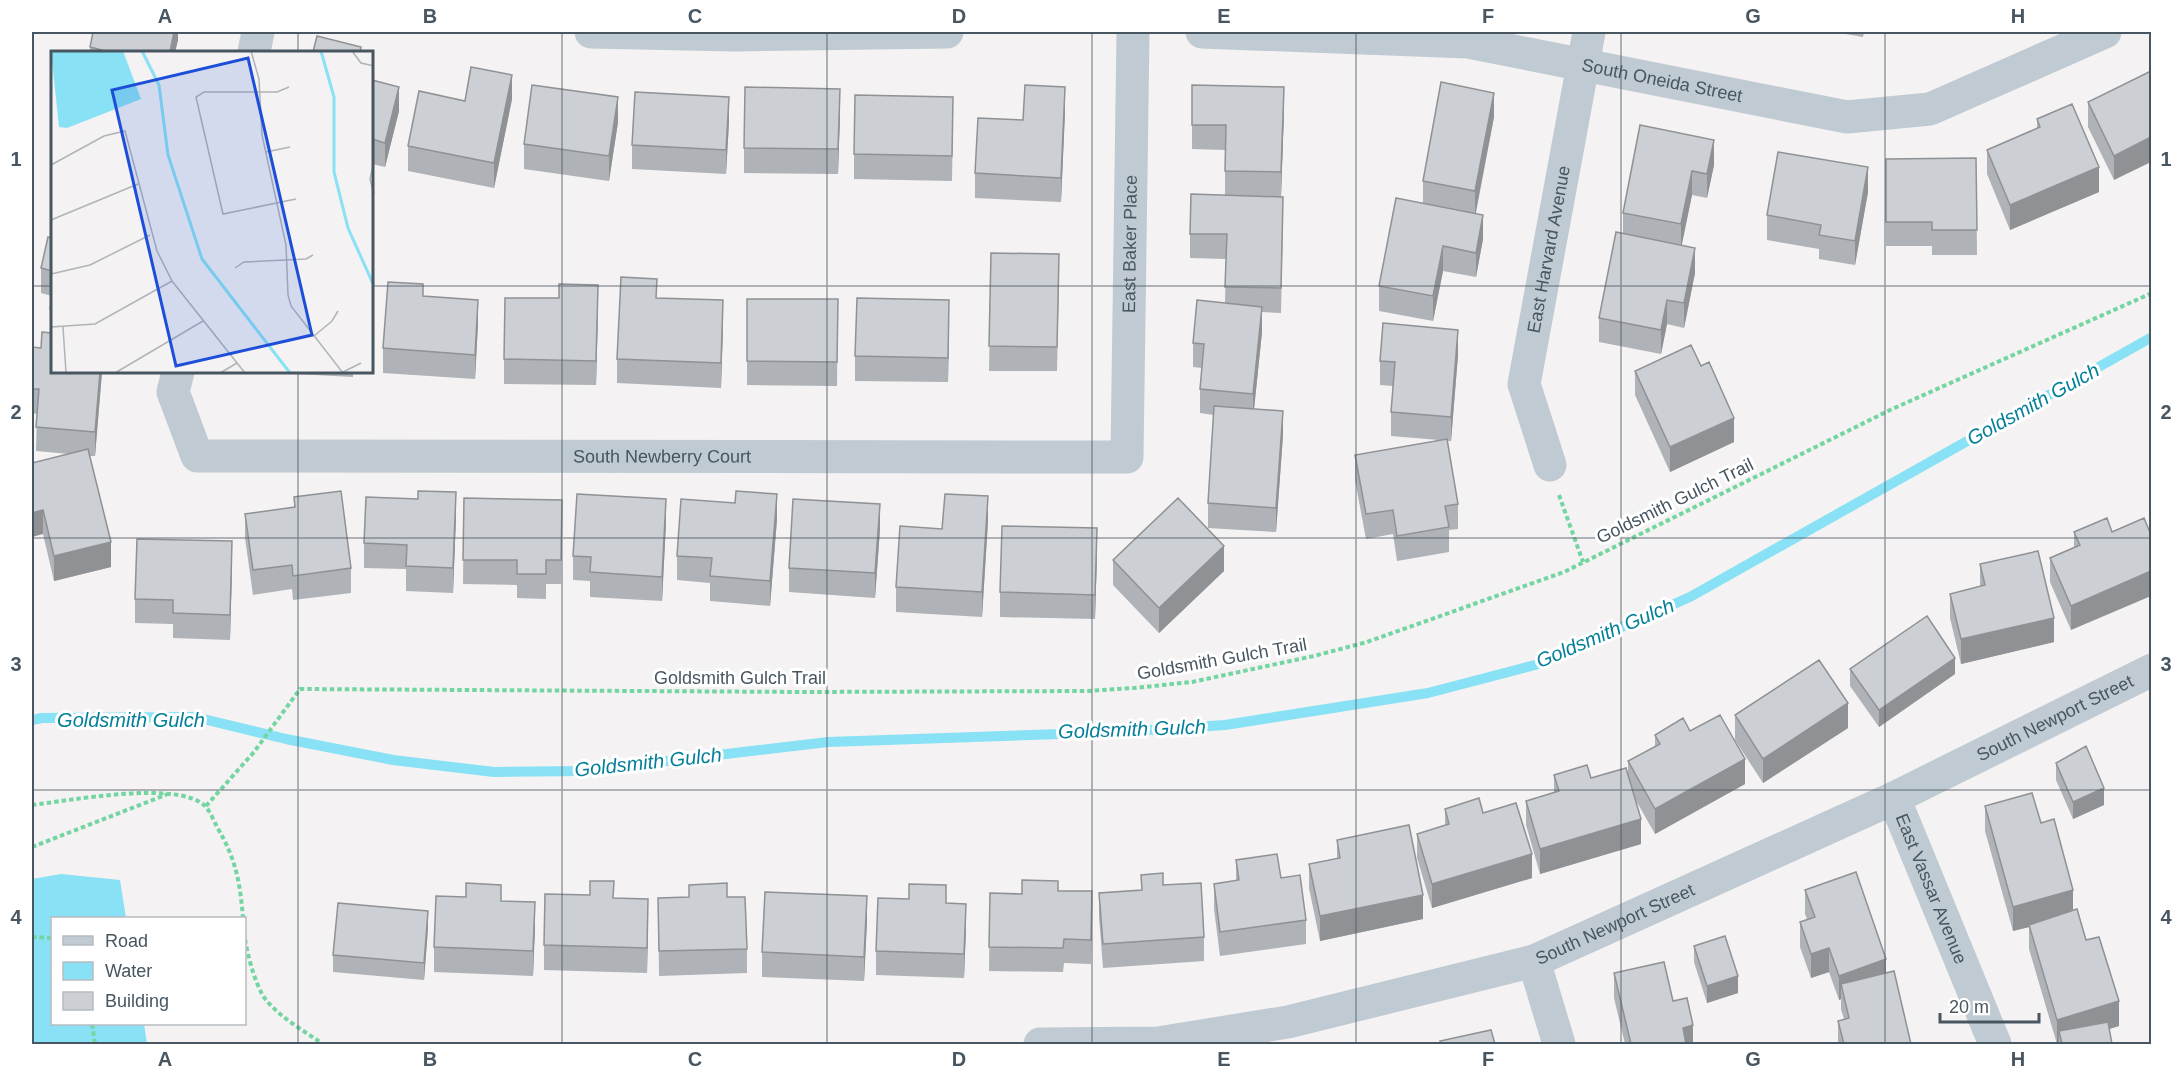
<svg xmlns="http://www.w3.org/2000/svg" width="2183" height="1076" font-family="Arial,sans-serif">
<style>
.water{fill:#88e1f4}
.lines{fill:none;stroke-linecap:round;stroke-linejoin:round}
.stream{stroke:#88e1f4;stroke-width:10}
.path{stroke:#73d5a1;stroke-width:4;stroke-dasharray:4.5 3;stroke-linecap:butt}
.minor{stroke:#bfcad2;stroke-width:33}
.wall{fill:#afb2b6}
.shaded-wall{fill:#8f9194}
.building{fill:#cccfd4;stroke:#8f9194;stroke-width:1.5}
.grid{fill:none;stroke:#485661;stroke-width:1.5;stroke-opacity:0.55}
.labels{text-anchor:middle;stroke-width:6;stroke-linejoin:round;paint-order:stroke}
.street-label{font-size:18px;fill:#485661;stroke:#fff}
.water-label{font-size:20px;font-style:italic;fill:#047f99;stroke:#fff}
.inset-river{fill:none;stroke:#88e1f4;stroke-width:3}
.inset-road{fill:none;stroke:#afb4b8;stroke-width:1.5}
.view{fill:#1d4ed8;fill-opacity:0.15;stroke:#1d4ed8;stroke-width:3}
.inset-edge{fill:none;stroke:#485661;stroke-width:3}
.neatline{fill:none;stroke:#485661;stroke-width:2}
.grid-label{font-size:20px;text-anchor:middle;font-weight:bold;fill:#485661}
</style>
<rect width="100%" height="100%" fill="#f4f2f2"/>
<path class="water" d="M61,874L120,880L126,918H52V1024H144L147,1044H32V879Z"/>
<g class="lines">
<path class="stream" d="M32,720L42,718L195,717L286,739L393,760L494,772L582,771L828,742L1118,732L1225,725L1428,693L1535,665L1690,597L2152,337"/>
<path class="path" d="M1559,495L1583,562
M32,805C67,801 181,779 206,807C211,813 214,821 217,827C236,859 240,882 243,918
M206,806L254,752L300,689L804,692L1088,691L1134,688L1192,682L1314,656L1367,642L1564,572L1890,410L2152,293
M32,847L168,794
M244,932C246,950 255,986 266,1000C281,1018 304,1031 323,1044
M32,937L52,938
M92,1024L95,1044"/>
<g class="minor">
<path d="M591,32L735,35L947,32"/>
<path id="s1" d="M1202,32L1468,42L1847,117L1930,109L2105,32"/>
<path d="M254,52L258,32"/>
<path id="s2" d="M178,372L173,392L197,456L1127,457L1133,32"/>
<path id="s3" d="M1550,465L1524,384L1589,32"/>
<path id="s4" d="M1894,798L1995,1044"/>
<path d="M1534,961L1559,1044"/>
<path id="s5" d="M1040,1044L1158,1043L1288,1022L1534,961L1894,798L2152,670"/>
</g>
</g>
<path class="wall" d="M178,32V40L175,52H90V47Z
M1834,32H1864L1863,37Z
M2151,71L2114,180L2088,127V102Z
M372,80L399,111L385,167L372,164Z
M1192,85L1284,111L1281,196L1283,221L1281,313L1262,312V332L1254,409L1283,435L1276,532L1208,528V503L1214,415L1200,413V389L1202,368L1193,367V343L1225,303L1226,259L1190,258V234L1225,195V150L1192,149Z
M512,99L494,188L408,171V146Z
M1065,112L1061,202L975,198V173L1023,120Z
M840,113L838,174L744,173V148Z
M1494,117L1476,213L1483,239L1476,277L1443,271L1433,321L1379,311V286L1423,203V181Z
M2037,119L2099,192L2010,230L1987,174V150L2037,129Z
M618,122L609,181L524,169V144Z
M729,122L726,174L632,169V145Z
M953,122L952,181L854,179V154Z
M1640,125L1714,165L1707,198L1692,195L1681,246L1695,273L1684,328L1667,324L1661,354L1599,342V318L1623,234V213Z
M1976,158L1977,255H1932V246H1886V159Z
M1868,192L1855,265L1819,259V249L1767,240V215Z
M52,238V296L41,293V268Z
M991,253L1059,278L1057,371H989Z
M423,296L478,324L475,379L383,373V348Z
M657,298L723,325L721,388L617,383V359Z
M52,299V372H102L95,456H89L111,567L54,581L43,534L32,463L69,454L36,451L37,414L32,413V347L41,348L50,332V309Z
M747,299H838L837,386L747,385Z
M598,309L596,385L504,384V359Z
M949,325L948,382L855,381V356Z
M1458,355L1451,441H1447L1458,504V529L1449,530V552L1397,561L1393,534L1366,539L1355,480V455L1439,440L1391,436V412L1393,386L1380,385V361Z
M1635,371L1734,442L1670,472L1635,395Z
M256,372H353V377Z
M294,497L351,568V593L293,600L292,589L253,595L245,538V514L294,507Z
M464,498L562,500L561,584H546V599L517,598V585L463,584Z
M735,503L777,519L770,606L710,601V583L677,580V556Z
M456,517L453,593L406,591V569L364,568V543Z
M2107,518L2071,630L2050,582V558L2074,548V532Z
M988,521L982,617L896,612V587L942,529Z
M666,523L662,601L590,597V581L573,580V556Z
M880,529L875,598L789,592V568Z
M1097,553L1095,619L1000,617V592Z
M1113,560L1224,571L1159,633L1113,585Z
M1980,564L2054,642L1961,664L1950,618V594L1980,586Z
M232,566L230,640L173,638V624L135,623V599Z
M1850,669L1955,674L1879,727L1850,686Z
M1735,715L1848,728L1763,783L1735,740Z
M1690,731L1745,784L1655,834L1634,797L1641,844L1540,874L1526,825V801L1554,792V775L1591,778L1628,775V761L1655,747V735Z
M2056,763L2104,805L2073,819L2056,780Z
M1985,806L2041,823L2073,910L2086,940L2119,1026L2109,1029L2112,1044H2057L2029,949V927L2013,931L1985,831Z
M1445,809L1483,813L1532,878L1432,908L1417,858V834L1445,825Z
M1337,840L1423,919L1320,941L1309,888V864L1337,858Z
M1236,860L1281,878L1306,920V944L1220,956L1214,909V884L1236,881Z
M1141,875L1163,885L1204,937V961L1103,968L1099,917V893L1141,890Z
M1805,890L1886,973L1911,1044H1838V1021L1844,1019L1841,1009V999L1839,1000L1829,972L1811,978L1800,947V922L1807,919L1805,914Z
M1058,891L1092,916L1091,964L1064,963L1063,972L989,971L990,893L1022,894Z
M590,895L614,898L648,924L647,973L544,970V945Z
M466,897L501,901L535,927L533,976L434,972V947Z
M727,897L747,949V973L659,976L658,898Z
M946,903L966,928L964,978L876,975V951Z
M867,921L864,981L762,977V952Z
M428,928L424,980L333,972V955Z
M1694,946L1738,993L1707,1003L1694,962Z
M1614,973L1673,1001L1693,1044H1625L1614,998Z"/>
<path class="shaded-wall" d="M174,32H178V40L175,52H170Z
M512,75V99L494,188V163Z
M399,87V111L385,167V143Z
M1065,87V112L1061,202V178Z
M1284,87V111L1281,197V172Z
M840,89V113L838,174V149Z
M1494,93V117L1475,215V191Z
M618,97V122L609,181V156Z
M729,97V122L726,174V150Z
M2151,137V162L2114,180V156Z
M1714,140V165L1707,198V174Z
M1868,167V192L1855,265V241Z
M2099,167V192L2010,230V205Z
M1692,171V195L1681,249V224Z
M1483,215V239L1476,277V253Z
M1443,246V271L1433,321V296Z
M1695,248V273L1684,328V303Z
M598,285V309L596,385V361Z
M478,300V324L475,379V355Z
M723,300V325L721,388V363Z
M949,300V325L948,382V358Z
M1667,300V324L1661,354V330Z
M1262,307V332L1253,419V394Z
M1458,330V355L1451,441V417Z
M100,372H102L95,456V432Z
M1283,411V435L1276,532V508Z
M1734,418V442L1670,472V447Z
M456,492V517L453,593V568Z
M777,494V519L770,606V581Z
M988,496V521L982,617V592Z
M666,499V523L662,601V577Z
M880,504V529L875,598V573Z
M43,510V534L32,537V513Z
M1097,528V553L1095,619V595Z
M232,541V566L230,640V615Z
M111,542V567L54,581V556Z
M1224,546V571L1159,633V608Z
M2151,571V596L2071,630V606Z
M2054,618V642L1961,664V639Z
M1955,658V674L1879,727V710Z
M1848,703V728L1763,783V759Z
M1745,759V784L1655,834V809Z
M2104,788V805L2073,819V802Z
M1641,819V844L1540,874V849Z
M1532,854V878L1432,908V884Z
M2073,890V914L2029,925V927L2013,931V907Z
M1423,895V919L1320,941V916Z
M867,896V921L864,981V957Z
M648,899V924L647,973V948Z
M535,902V927L533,976V951Z
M966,904V928L964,978V954Z
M428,911V928L424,980V963Z
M1829,948V972L1811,978V954Z
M1886,959V983L1841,984V999L1839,1000V976Z
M1738,976V993L1707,1003V986Z
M2119,1001V1026L2062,1043L2059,1031V1044H2057V1020Z
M1693,1025V1044H1683V1028Z"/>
<path class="building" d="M93,32H174L170,52H106V51L90,47Z
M317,36L361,47L360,52H313Z
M471,67L512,75L494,163L408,146L419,91L465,101Z
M2151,71V137L2114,156L2088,102Z
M372,80L399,87L385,143L372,139Z
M1441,82L1494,93L1475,191L1423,181Z
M532,85L618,97L609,156L524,144Z
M1025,85L1065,87L1061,178L975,173L978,118L1023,120Z
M1192,85L1284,87L1281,172L1225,171L1226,125H1192Z
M745,87L840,89L838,149L744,148Z
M635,92L729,97L726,150L632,145Z
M855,95L953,97L952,156L854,154Z
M2072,104L2099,167L2010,205L1987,150L2040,127L2037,119Z
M1640,125L1714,140L1707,174L1692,171L1681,224L1623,213Z
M1778,152L1868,167L1855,241L1819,235L1821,225L1767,215Z
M1976,158L1977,230H1932V222H1886V159Z
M1191,194L1283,197L1281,288L1225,287L1227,234H1190Z
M1396,198L1483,215L1476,253L1443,246L1433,296L1379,286Z
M1616,232L1695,248L1684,303L1667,300L1661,330L1599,318Z
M48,237L52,238V271L41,268Z
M991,253L1059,254L1057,347L989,346Z
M621,277L657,279L656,298L723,300L721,363L617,359Z
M388,282L423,284V296L478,300L475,355L383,348Z
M559,284L598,285L596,361L504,359L505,298H559Z
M857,298L949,300L948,358L855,356Z
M52,299V310L50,309Z
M747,299H838L837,362L747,361Z
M1197,300L1262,307L1253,394L1200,389L1204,344L1193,343Z
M1383,323L1458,330L1451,417L1391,412L1395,362L1380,361Z
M42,332L52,333V372H100L95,432L36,427L39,389H32V347L41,348Z
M1691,345L1701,366L1709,362L1734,418L1670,447L1635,371Z
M1214,406L1283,411L1276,508L1208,503Z
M1447,439L1458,504L1445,506L1449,527L1397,536L1393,510L1366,514L1355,455Z
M88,449L111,542L54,556L43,510L32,513V463Z
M341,491L351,568L293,576L292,565L253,570L245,514L295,507L294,497Z
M418,491L456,492L453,568L406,566L407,545L364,543L366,497L418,499Z
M736,491L777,494L770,581L710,576L712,558L677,556L681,499L735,503Z
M577,494L666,499L662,577L590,572L591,557L573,556Z
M945,494L988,496L982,592L896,587L900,526L942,529Z
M464,498L562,500L561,560H546V574H517V560H463Z
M1178,498L1224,546L1159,608L1113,560Z
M793,499L880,504L875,573L789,568Z
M2107,518L2112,532L2144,518L2151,535V571L2071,606L2050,558L2080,545L2074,532Z
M1002,526L1097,528L1095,595L1000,592Z
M137,539L232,541L230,615L173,613V600L135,599Z
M2038,551L2054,618L1961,639L1950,594L1985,585L1980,564Z
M1927,616L1955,658L1879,710L1850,669Z
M1819,660L1848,703L1763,759L1735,715Z
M1720,715L1745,759L1655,809L1628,761L1660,744L1655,735L1683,718L1690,731Z
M2086,746L2104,788L2073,802L2056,763Z
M1587,765L1591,778L1626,768L1641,819L1540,849L1526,801L1559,791L1554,775Z
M2032,793L2041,823L2054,819L2073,890L2013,907L1985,806Z
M1479,798L1483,813L1516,803L1532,854L1432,884L1417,834L1449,824L1445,809Z
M1409,825L1423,895L1320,916L1309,864L1340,858L1337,840Z
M1277,854L1281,878L1300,875L1306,920L1220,932L1214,884L1239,880L1236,860Z
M1856,872L1886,959L1839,976L1829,948L1811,954L1800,922L1815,917L1805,890Z
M1163,873V885L1201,883L1204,937L1103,944L1099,893L1142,890L1141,875Z
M1022,880L1058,881V891H1092L1091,940L1064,939L1063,948L989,947L990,893L1022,894Z
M590,881H614L613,898L648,899L647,948L544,945L545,894L590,895Z
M466,883L501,885V901L535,902L533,951L434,947L436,896L466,897Z
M727,883V897H745L747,949L659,951L658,898L689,897V885Z
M909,884L946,885V903L966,904L964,954L876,951L878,898L909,899Z
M765,892L867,896L864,957L762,952Z
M338,903L428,911L424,963L333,955Z
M2077,909L2086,940L2099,937L2119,1001L2057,1020L2029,925Z
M1725,936L1738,976L1707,986L1694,946Z
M1664,962L1673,1001L1687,998L1693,1025L1683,1028L1686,1044H1631L1614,973Z
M1894,971L1911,1044H1844L1838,1021L1849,1018L1841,984Z
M2108,1022L2112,1044H2062L2059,1031Z
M1491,1030L1495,1044H1441L1440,1041Z"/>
<path class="grid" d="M298,32V52M562,32V1044M827,32V1044M1092,32V1044M1356,32V1044M1621,32V1044M1885,32V1044M32,286H52M372,286H2152M298,372V1044M32,538H2152M32,790H2152"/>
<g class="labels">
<g class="street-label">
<text dy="6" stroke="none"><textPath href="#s1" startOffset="464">South Oneida Street</textPath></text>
<text dy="6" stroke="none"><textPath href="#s2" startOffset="1232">East Baker Place</textPath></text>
<text dy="6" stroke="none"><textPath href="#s3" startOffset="222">East Harvard Avenue</textPath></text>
<text dy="6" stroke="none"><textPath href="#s2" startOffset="554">South Newberry Court</textPath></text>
<text transform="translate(1675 501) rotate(-26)" y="6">Goldsmith Gulch Trail</text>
<text transform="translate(1222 659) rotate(-10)" y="6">Goldsmith Gulch Trail</text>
<text x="740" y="684">Goldsmith Gulch Trail</text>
<text dy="6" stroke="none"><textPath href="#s5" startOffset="1078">South Newport Street</textPath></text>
<text dy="6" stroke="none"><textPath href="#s4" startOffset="98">East Vassar Avenue</textPath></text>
<text dy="6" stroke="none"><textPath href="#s5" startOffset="592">South Newport Street</textPath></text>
</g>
<g class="water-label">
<text transform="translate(2033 404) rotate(-29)" y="7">Goldsmith Gulch</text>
<text transform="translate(1605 633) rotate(-23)" y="7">Goldsmith Gulch</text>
<text x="131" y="727">Goldsmith Gulch</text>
<text transform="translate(1132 729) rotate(-2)" y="7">Goldsmith Gulch</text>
<text transform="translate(648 762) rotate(-6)" y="7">Goldsmith Gulch</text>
</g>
</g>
<g transform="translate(51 51)">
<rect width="322" height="322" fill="#f4f2f2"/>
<path d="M0,0H72L90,48L16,77L8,76Z" fill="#88e1f4"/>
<path class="inset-river" d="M91,0L108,34L117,104L151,208L239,322M270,0L283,46V121L297,177L323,235"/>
<path class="inset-road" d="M200,0L208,28L211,84L235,194L237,244L240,255L292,322M301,0L310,12L323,15M238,36L226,41H153L145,46L172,163L245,148M215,101L239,96M323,111L319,128L323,143M0,114L53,85L74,80L106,200L121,230L194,322M0,169L87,133M184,217L193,211L255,208L262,204M0,223L39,214L99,184M0,276L44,273L121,230M12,276L15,322M263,285L281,270L287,260M292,321L310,312M64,322L152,270M169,322L186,312"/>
<path class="view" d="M197,7L261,284L125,315L61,39Z"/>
<rect width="322" height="322" class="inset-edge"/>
</g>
<rect width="2183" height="1076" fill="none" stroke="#ffffff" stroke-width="66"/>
<rect x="51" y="917" width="195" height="108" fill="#ffffff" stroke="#b6bbc0" stroke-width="1.5"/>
<rect x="63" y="936" width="30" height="9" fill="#bfcad2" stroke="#b6bbc0" stroke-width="1.5"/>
<text x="105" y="947" font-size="18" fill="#485661">Road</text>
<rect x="63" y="962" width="30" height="18" fill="#88e1f4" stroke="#b6bbc0" stroke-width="1.5"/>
<text x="105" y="977" font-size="18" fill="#485661">Water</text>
<rect x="63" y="992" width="30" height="18" fill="#cccfd4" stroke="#b6bbc0" stroke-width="1.5"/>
<text x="105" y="1007" font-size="18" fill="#485661">Building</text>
<path d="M1940 1013v9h99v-9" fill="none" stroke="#485661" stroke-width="3"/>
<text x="1949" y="1013" font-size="18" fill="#485661" stroke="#ffffff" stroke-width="4.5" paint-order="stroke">20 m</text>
<rect x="33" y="33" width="2117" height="1010" class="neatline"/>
<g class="grid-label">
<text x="165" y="23">A</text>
<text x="430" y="23">B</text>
<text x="695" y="23">C</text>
<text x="959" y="23">D</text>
<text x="1224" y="23">E</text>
<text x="1488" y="23">F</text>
<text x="1753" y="23">G</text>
<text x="2018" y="23">H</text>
<text x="16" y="166">1</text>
<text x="2166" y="166">1</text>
<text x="16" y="419">2</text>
<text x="2166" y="419">2</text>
<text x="16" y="671">3</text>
<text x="2166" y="671">3</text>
<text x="16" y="924">4</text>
<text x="2166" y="924">4</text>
<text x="165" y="1066">A</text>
<text x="430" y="1066">B</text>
<text x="695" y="1066">C</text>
<text x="959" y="1066">D</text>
<text x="1224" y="1066">E</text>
<text x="1488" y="1066">F</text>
<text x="1753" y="1066">G</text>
<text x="2018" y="1066">H</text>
</g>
</svg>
